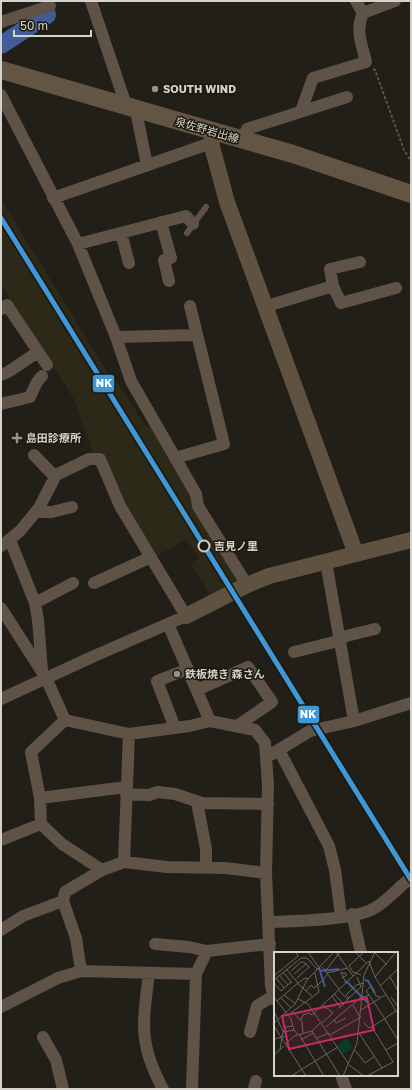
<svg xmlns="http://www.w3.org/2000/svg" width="412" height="1090" font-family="'Golos Text','Noto Sans JP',sans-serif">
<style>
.built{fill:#2d2918}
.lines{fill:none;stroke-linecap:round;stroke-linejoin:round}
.river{stroke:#415c96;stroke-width:18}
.path{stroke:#5b544a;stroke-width:2;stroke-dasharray:3 2;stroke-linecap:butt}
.lane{stroke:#5e5346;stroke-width:6}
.street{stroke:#5e5346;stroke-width:12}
.secondary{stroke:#5f5240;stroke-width:16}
.primary{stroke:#635543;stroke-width:18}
.rail-1-casing{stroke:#1b180c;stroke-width:8}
.rail-1{stroke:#4097d7;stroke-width:5}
.poi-dot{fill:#96938c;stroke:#1b180c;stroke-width:1.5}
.stop-dot{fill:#1b180c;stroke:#d4d2ca;stroke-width:2}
.labels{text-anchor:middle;stroke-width:3;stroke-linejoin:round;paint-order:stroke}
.poi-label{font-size:11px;font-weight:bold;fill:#d4d2ca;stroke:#1b180c;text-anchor:start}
.street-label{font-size:11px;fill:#d4d2ca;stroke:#1b180c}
.stop-label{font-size:11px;font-weight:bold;fill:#d4d2ca;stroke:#1b180c;text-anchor:start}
.inset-river{fill:none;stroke:#415c96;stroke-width:2}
.inset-road{fill:none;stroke:#69675f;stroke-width:1}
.view{fill:#c42b66;fill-opacity:0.15;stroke:#c42b66;stroke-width:2}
.inset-edge{fill:none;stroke:#d4d2ca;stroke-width:2}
.line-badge{stroke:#1b180c;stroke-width:1.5}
.badge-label{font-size:11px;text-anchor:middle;font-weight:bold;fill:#fff}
</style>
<rect width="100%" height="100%" fill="#221f18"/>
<path class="built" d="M1,199L111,378L113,376L147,428L152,426L242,581L211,596L190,564L199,558L186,539L157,556L127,508L102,451L94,455L74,399L1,285Z"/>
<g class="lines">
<path class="river" d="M1,45L47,15"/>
<path class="path" d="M373,69L375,70L404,150L411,161"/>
<path class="lane" d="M187,233L206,207"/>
<path class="street" d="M91,1L127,108
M356,1L363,13
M1,22L50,6
M1,95L78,244L116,337L131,381L196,494L198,506L247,585
M136,111L147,165
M301,111L313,78L366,62C362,45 355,30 363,13L395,1
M242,140L247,129L347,97
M53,198L211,143
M161,222L171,258L164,260L169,281
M121,233L129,263
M78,244L186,216L193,224
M360,262L330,269L333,286L341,303L396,288
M264,307L333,286
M1,309L7,305L47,365
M116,337L197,335
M1,375L8,372L38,352
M1,404L30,397L37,382L42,376
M34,455L55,477
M175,458L224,444L190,306
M36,512H52L72,507
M10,540L35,603L38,620L42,671
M1,546L20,531L39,508L56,475L89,459H100L120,506L186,616L92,657L1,699
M326,562L354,721
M94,583L151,557
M35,603L73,583
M1,608L46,678L65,720
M168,624L210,721
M294,652L334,642L346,636L375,629
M197,690L248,667L272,702L237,726
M65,720L129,734L190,726L210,721L255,730L265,743L268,784L266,873L271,986L275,1000
M65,720L31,752L40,798L41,824L62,844L102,870
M175,728L157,681L188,669
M279,750L329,846L335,870L341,916
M272,754L310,731L354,721L411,703
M126,794L149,795L158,792L175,794L202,803L268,804
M40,798L126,787
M197,802L206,849V868
M1,840L41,824
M124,862L129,734
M63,901L76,938L81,971
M352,914L361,953
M270,922C294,921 353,920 373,909C388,901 398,887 411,878
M1,930L23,916L63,901L65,892L102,870L124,862L167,867L225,868L266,873
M155,944L189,947L207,951
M149,973C143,1023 138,1043 163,1089
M1,1007L58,978L81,971L196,974
M250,1032L257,1006L273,996
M43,1037L56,1060L63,1089
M341,1075L346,1089
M192,1089L196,974L207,951L270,944
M254,1089L256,1081"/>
<path class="secondary" d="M214,133L211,143L227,202L356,554
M186,616L247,585L269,576L411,540"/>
<path class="primary" d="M1,70L293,154L411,194"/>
<g class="rail-1-casing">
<path id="rail-1" d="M1,218L411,880"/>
</g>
<use href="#rail-1" class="rail-1"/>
</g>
<g class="poi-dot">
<circle cx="155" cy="89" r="4"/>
<path d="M15 432h4v4h4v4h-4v4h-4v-4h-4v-4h4z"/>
<circle cx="177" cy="674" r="4"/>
</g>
<circle class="stop-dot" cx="204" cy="546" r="5.5"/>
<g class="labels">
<g class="poi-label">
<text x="163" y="93">SOUTH WIND</text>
<text x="26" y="442">島田診療所</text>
<text x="185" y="678">鉄板焼き 森さん</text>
</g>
<g class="street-label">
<text transform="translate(207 130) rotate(16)" y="4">泉佐野岩出線</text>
</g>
<g class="stop-label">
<text x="214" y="550">吉見ノ里</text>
</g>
</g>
<g transform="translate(274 952)">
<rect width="124" height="124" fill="#221f18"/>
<path d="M73,86L79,96L69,102L63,93Z" fill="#0a3b29"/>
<path class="inset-river" d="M44,16L47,19L65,17M46,19L51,35M91,28L94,29L101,41M72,29L93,50"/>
<path class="inset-road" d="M34,0L46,17M62,0L79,24M81,0L92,11M100,0L113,13M75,14L90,0M75,14L79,20L87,23M48,15L65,37M12,17L24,31M50,18L53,17L66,0M17,19L27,10H30L35,15M9,20L18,31M67,20L72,31M53,21L74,16M67,21H71L73,23L68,26M20,22L32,12M5,23L14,33M0,24L24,4L22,0M101,25L122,0M116,25L124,39M2,26L10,36M23,26L35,15M0,28L27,6H33L44,18M0,31L7,39L17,30M23,31L38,44M106,34L124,17M65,38L73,47M32,39L37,33L40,36L45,32L54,22M60,42L70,52L65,56M10,43L22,52M58,44L66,55M0,45L17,67L20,78M117,45L124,55M7,46L17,56M75,46L87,35L83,25M24,47L34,52L74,111M3,49L24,31L31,26L34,27M72,49L75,46L72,43L82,33L90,31M100,50L124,88M100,50L92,39L97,34L102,44L106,45M79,53L86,65M87,58L111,43M0,59L9,80L12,75L19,74M18,59L28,70L29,81M14,63L45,40L41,21M38,63L95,9L101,25L124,62M60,67L62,71L72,66M27,68L29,63L35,61L38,63M0,71L21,52L33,28L60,0M48,71L59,61L49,53M90,71L95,76L98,75L119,110L93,124M0,74L32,124M52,75L86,46L95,43M98,75L122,59M38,79L66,124M38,79L47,70M85,81L108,116M25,82L50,124M56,83L87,65M43,86L55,81M0,87L13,84M27,88L39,81M12,92L20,84L38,79M6,97L9,80L20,78L24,83M81,98L91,111L101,104M112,98L124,91M0,103L10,94M75,113L90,124M17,124L64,95M69,124L83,91L90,23L101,0"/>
<path class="view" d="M93,46L100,78L15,97L8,64Z"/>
<rect width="124" height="124" class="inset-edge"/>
</g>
<g class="line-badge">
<rect x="92" y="374" width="23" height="19" rx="4" fill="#4097d7"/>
<rect x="297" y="705" width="23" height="19" rx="4" fill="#4097d7"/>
</g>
<g class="badge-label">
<text x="104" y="387">NK</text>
<text x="308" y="718">NK</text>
</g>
<rect width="412" height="1090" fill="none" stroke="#d4d2ca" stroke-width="4"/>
<path d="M14 30v6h77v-6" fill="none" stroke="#d4d2ca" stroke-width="2"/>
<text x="20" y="30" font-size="12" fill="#d4d2ca" stroke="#1b180c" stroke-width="3" paint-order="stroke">50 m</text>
</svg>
